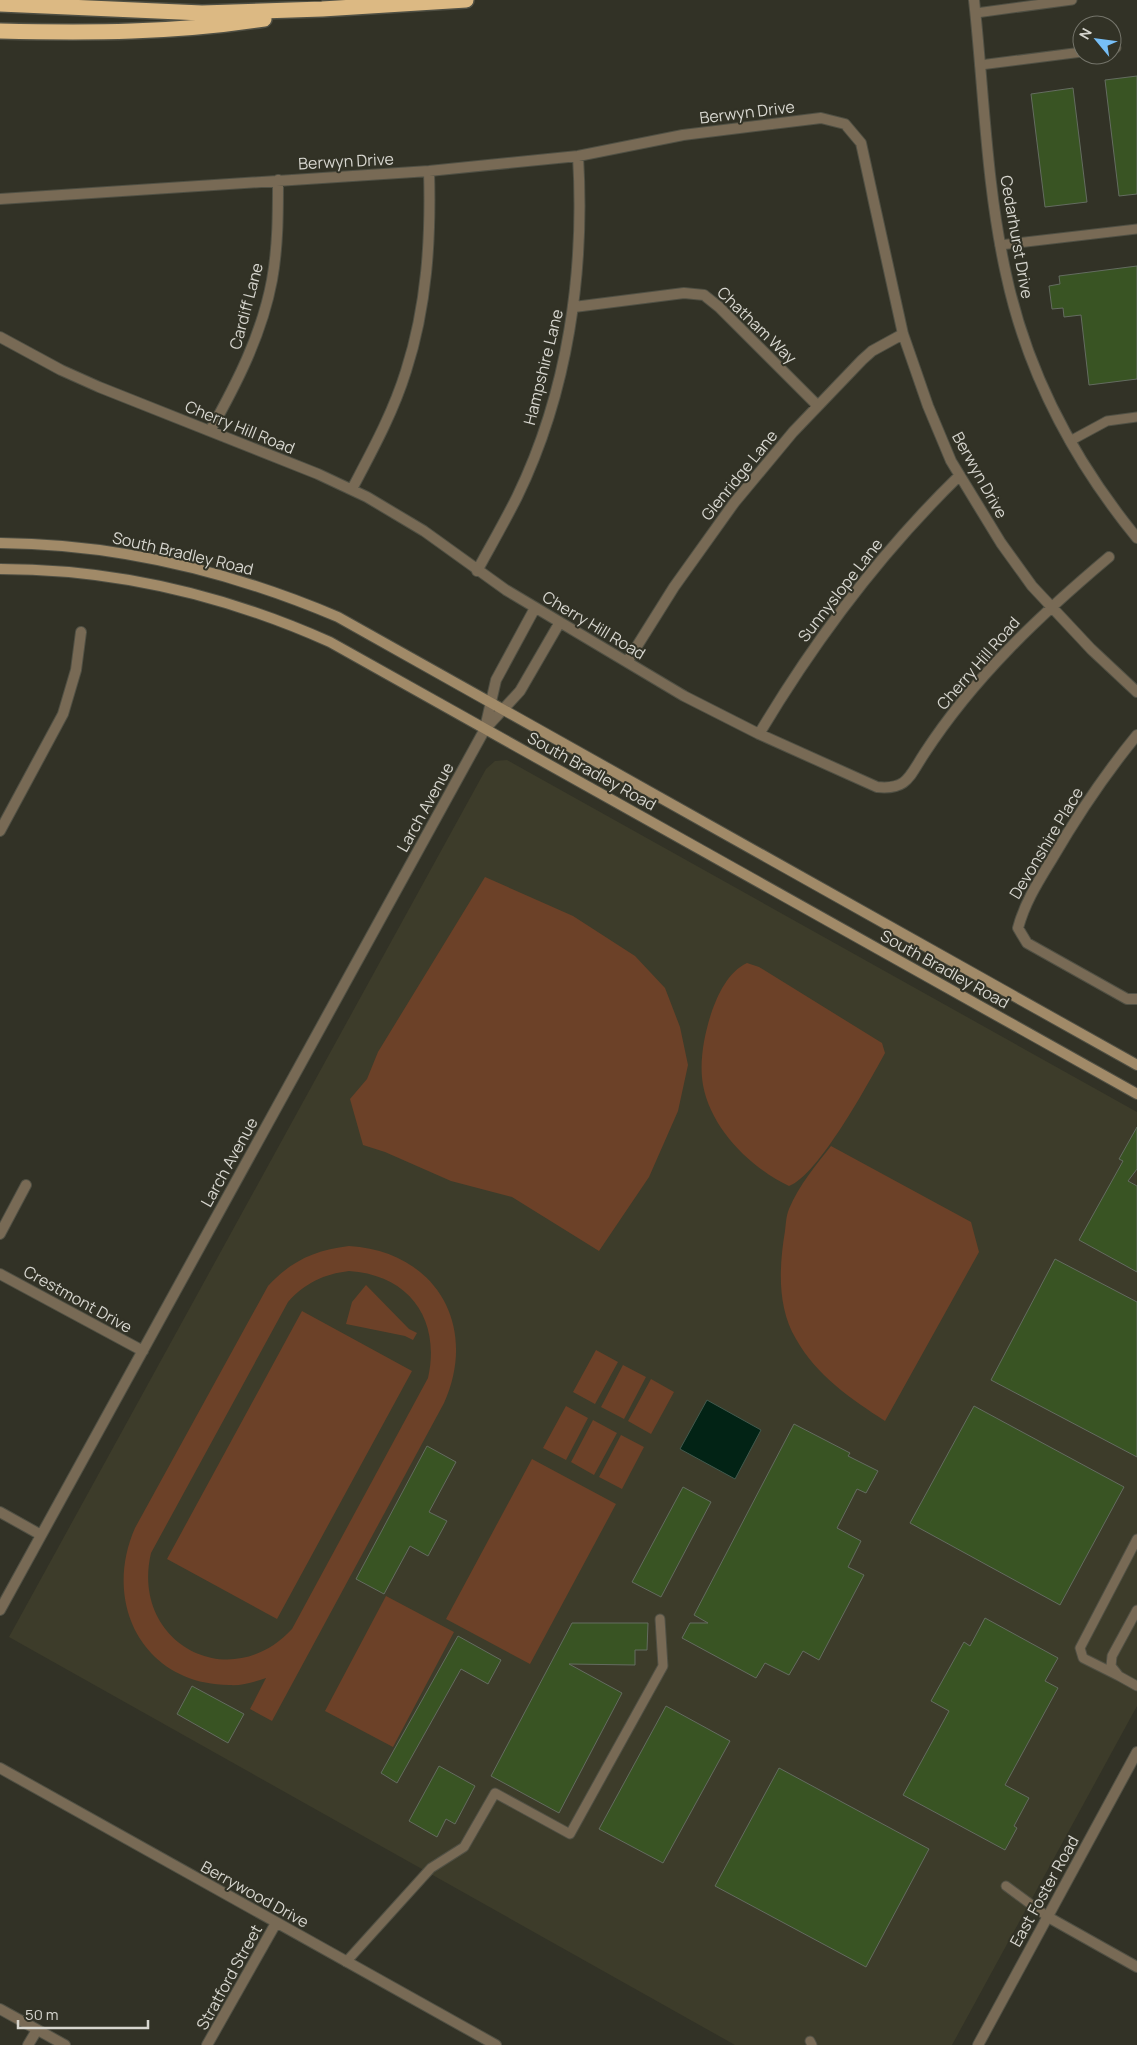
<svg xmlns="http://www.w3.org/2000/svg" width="1137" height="2045" font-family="Manrope,sans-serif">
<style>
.built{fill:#3d3c2a}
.green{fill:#6c4128;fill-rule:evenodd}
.water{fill:#022315;stroke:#42594d}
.building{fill:#395423;stroke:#646c60}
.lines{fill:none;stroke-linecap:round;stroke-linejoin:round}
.service-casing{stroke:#505044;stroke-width:11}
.minor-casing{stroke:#505044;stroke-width:12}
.tertiary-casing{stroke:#505044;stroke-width:12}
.secondary-casing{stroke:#505044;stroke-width:12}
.motorway-casing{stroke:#505044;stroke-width:18}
.service{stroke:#786a55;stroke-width:9}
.minor{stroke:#786a55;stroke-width:10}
.tertiary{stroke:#786a55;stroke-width:10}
.secondary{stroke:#a18a68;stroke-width:10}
.motorway{stroke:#dcb983;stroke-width:15}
.labels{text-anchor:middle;stroke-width:4;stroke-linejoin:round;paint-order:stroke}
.street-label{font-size:16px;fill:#d7d6cf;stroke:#323226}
</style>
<rect width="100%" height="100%" fill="#323226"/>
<path class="built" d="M507,760L1137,1112V1706L952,2045H735L9,1637L486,769L495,761Z"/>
<path class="green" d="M485,877L573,916L635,956L665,988L680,1027L688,1065L678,1111L649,1177L599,1251L512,1197L451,1181L385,1152L363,1145L350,1099L367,1079L378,1052Z
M747,963L759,967L882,1043L885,1053C869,1082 818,1176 789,1186C751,1168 711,1129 703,1085C699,1062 704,1036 711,1014C718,994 728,972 747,963Z
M831,1146L971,1222L979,1252L885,1421C851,1399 816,1375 796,1339C777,1307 779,1267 785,1231C786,1224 786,1216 789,1209C799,1185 816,1165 831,1146Z
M349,1246C435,1251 479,1325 444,1403L272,1721L250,1709L266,1678C254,1682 242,1686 229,1685C143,1684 102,1603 135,1528L268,1286C291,1261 315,1250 349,1246ZM349,1271C410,1275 441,1320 428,1378L292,1629C229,1697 130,1642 151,1553L288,1302C305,1283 324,1274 349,1271Z
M366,1285L409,1329L417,1333L413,1340L405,1336L346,1324L352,1302Z
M302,1311L412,1371L277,1619L167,1559Z
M596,1350L618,1362L595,1404L573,1392Z
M623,1365L646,1377L624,1419L601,1407Z
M651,1379L674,1392L651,1434L628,1421Z
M566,1406L588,1418L566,1460L543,1448Z
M593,1420L617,1433L594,1475L571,1462Z
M621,1435L644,1447L622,1489L599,1477Z
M532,1459L616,1504L530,1664L446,1619Z
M386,1596L454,1632L393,1747L325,1711Z"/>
<path class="water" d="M707,1400L761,1430L735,1479L680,1449Z"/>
<path class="building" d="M1137,76V194L1119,196L1105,80Z
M1073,88L1087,202L1045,207L1031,94Z
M1137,266V379L1089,385L1081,315L1064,317L1063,308L1052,309L1049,286L1060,284L1059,276Z
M1137,1127V1169L1128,1181L1137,1186V1272L1079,1240L1123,1161L1119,1159Z
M1055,1259L1137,1302V1457L991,1380Z
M974,1406L1124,1487L1060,1605L910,1523Z
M794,1424L850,1453L848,1456L878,1471L866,1493L857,1489L837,1528L861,1541L848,1567L864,1575L819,1660L803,1651L789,1675L765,1663L756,1678L682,1638L690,1623H708L694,1615Z
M427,1446L456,1462L429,1512L447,1521L428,1556L410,1546L384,1594L356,1579Z
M683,1487L711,1502L661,1597L632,1582Z
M985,1618L1058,1658L1045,1681L1058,1688L1005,1785L1029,1798L1014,1826L1017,1828L1005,1850L903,1795L949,1711L931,1701L964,1642L970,1646Z
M572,1623H648L647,1650H635V1665L569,1664L622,1693L559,1813L491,1776Z
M458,1636L501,1660L488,1684L461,1669L397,1783L381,1773Z
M192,1686L244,1714L228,1743L177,1714Z
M666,1706L730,1741L663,1863L599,1829Z
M439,1766L475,1786L455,1824L446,1819L437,1837L409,1821Z
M779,1768L929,1849L866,1967L715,1886Z"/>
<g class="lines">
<g class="service-casing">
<path id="service" d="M976,13L1072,0
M1112,49L1116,48
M980,65L1082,52
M1000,245L1137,229
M1070,441L1107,421L1137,417
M1137,1610L1112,1656L1111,1666L1119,1676L1137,1686
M1119,1676L1083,1658L1080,1648L1137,1539
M1006,1886L1048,1917
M346,1962L431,1868L464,1847L495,1793L570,1834L663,1666L660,1619
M810,2041L812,2045"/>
</g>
<g class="minor-casing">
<path id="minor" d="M974,0C984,91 986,184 1006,274C1027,372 1074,461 1137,538
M0,199L429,171L578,156L683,135L821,118L845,124L861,143L903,334L928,406L951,461L1001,543L1032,586L1091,649L1137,692
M574,307L684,293L704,295L719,307L818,406
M0,337L61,370L99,387L318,474L367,497L424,531L506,590L684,696L759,734L877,787C907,790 909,777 924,754C974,677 1039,616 1109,557
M210,431C237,383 262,334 272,280C278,247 278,213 278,180
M352,489C372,451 393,413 406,371C427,306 431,239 429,171
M477,571C490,547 504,523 517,497C568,392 585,272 578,156
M627,662L674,587L734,503L793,432L862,360L872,351L903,334
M485,728L496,680L535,608
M759,734C815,640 880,553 959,476
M1137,735C1105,774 1077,816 1052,859C1038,882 1025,902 1018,928L1027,943L1127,999H1137
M0,831L63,714L76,670L81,632
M0,1234L26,1185
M0,1274L143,1351
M0,1512L41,1535
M0,1610L485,729L520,691L560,622
M0,1768L496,2045
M1048,1917L1137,1967
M28,2045L37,2030
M207,2045L276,1923"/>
</g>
<g class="tertiary-casing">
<path id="tertiary" d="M0,2009L65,2045
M978,2045L1137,1752"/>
</g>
<g class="secondary-casing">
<path id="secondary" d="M0,543C118,544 230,571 338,617L1137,1065
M0,569C116,569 225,595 330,642L1137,1094"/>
</g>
<g class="motorway-casing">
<path id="motorway" d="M0,4L202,13L322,9L466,0
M0,31C88,33 176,33 264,19"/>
</g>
<use href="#service" class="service"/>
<use href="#minor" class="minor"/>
<use href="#tertiary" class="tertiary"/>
<use href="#secondary" class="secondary"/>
<use href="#motorway" class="motorway"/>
</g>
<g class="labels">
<g class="street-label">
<text transform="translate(747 112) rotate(-7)" y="6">Berwyn Drive</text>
<text transform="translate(346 161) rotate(-3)" y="6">Berwyn Drive</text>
<text transform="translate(1017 237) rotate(80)" y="6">Cedarhurst Drive</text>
<text transform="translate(246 306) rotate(-75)" y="6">Cardiff Lane</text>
<text transform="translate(757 325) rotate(44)" y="6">Chatham Way</text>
<text transform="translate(543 367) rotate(-76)" y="6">Hampshire Lane</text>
<text transform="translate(240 427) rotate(22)" y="6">Cherry Hill Road</text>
<text transform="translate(739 475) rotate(-51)" y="6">Glenridge Lane</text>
<text transform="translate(980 475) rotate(61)" y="6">Berwyn Drive</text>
<text transform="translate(183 553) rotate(13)" y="6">South Bradley Road</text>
<text transform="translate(840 590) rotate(-52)" y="6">Sunnyslope Lane</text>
<text transform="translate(594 625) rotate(31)" y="6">Cherry Hill Road</text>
<text transform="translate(978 663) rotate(-49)" y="6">Cherry Hill Road</text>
<text transform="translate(592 771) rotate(29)" y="6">South Bradley Road</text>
<text transform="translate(425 807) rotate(-61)" y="6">Larch Avenue</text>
<text transform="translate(1046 843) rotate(-59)" y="6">Devonshire Place</text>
<text transform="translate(945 969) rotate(29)" y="6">South Bradley Road</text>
<text transform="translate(229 1162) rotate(-61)" y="6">Larch Avenue</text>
<text transform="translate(78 1299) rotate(29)" y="6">Crestmont Drive</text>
<text transform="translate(1044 1891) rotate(-61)" y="6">East Foster Road</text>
<text transform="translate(255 1894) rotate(29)" y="6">Berrywood Drive</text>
<text transform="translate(229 1977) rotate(-61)" y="6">Stratford Street</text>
</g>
</g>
<g transform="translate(1097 40) rotate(299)"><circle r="24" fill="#323226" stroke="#74746a"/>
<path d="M0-4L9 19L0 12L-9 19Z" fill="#77bff7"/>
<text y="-8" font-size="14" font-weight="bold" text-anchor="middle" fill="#d7d6cf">N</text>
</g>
<path d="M18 2020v8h130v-8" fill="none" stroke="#d7d6cf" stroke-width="2.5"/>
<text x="25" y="2020" font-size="15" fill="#d7d6cf" stroke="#323226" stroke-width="4" paint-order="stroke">50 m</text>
</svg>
